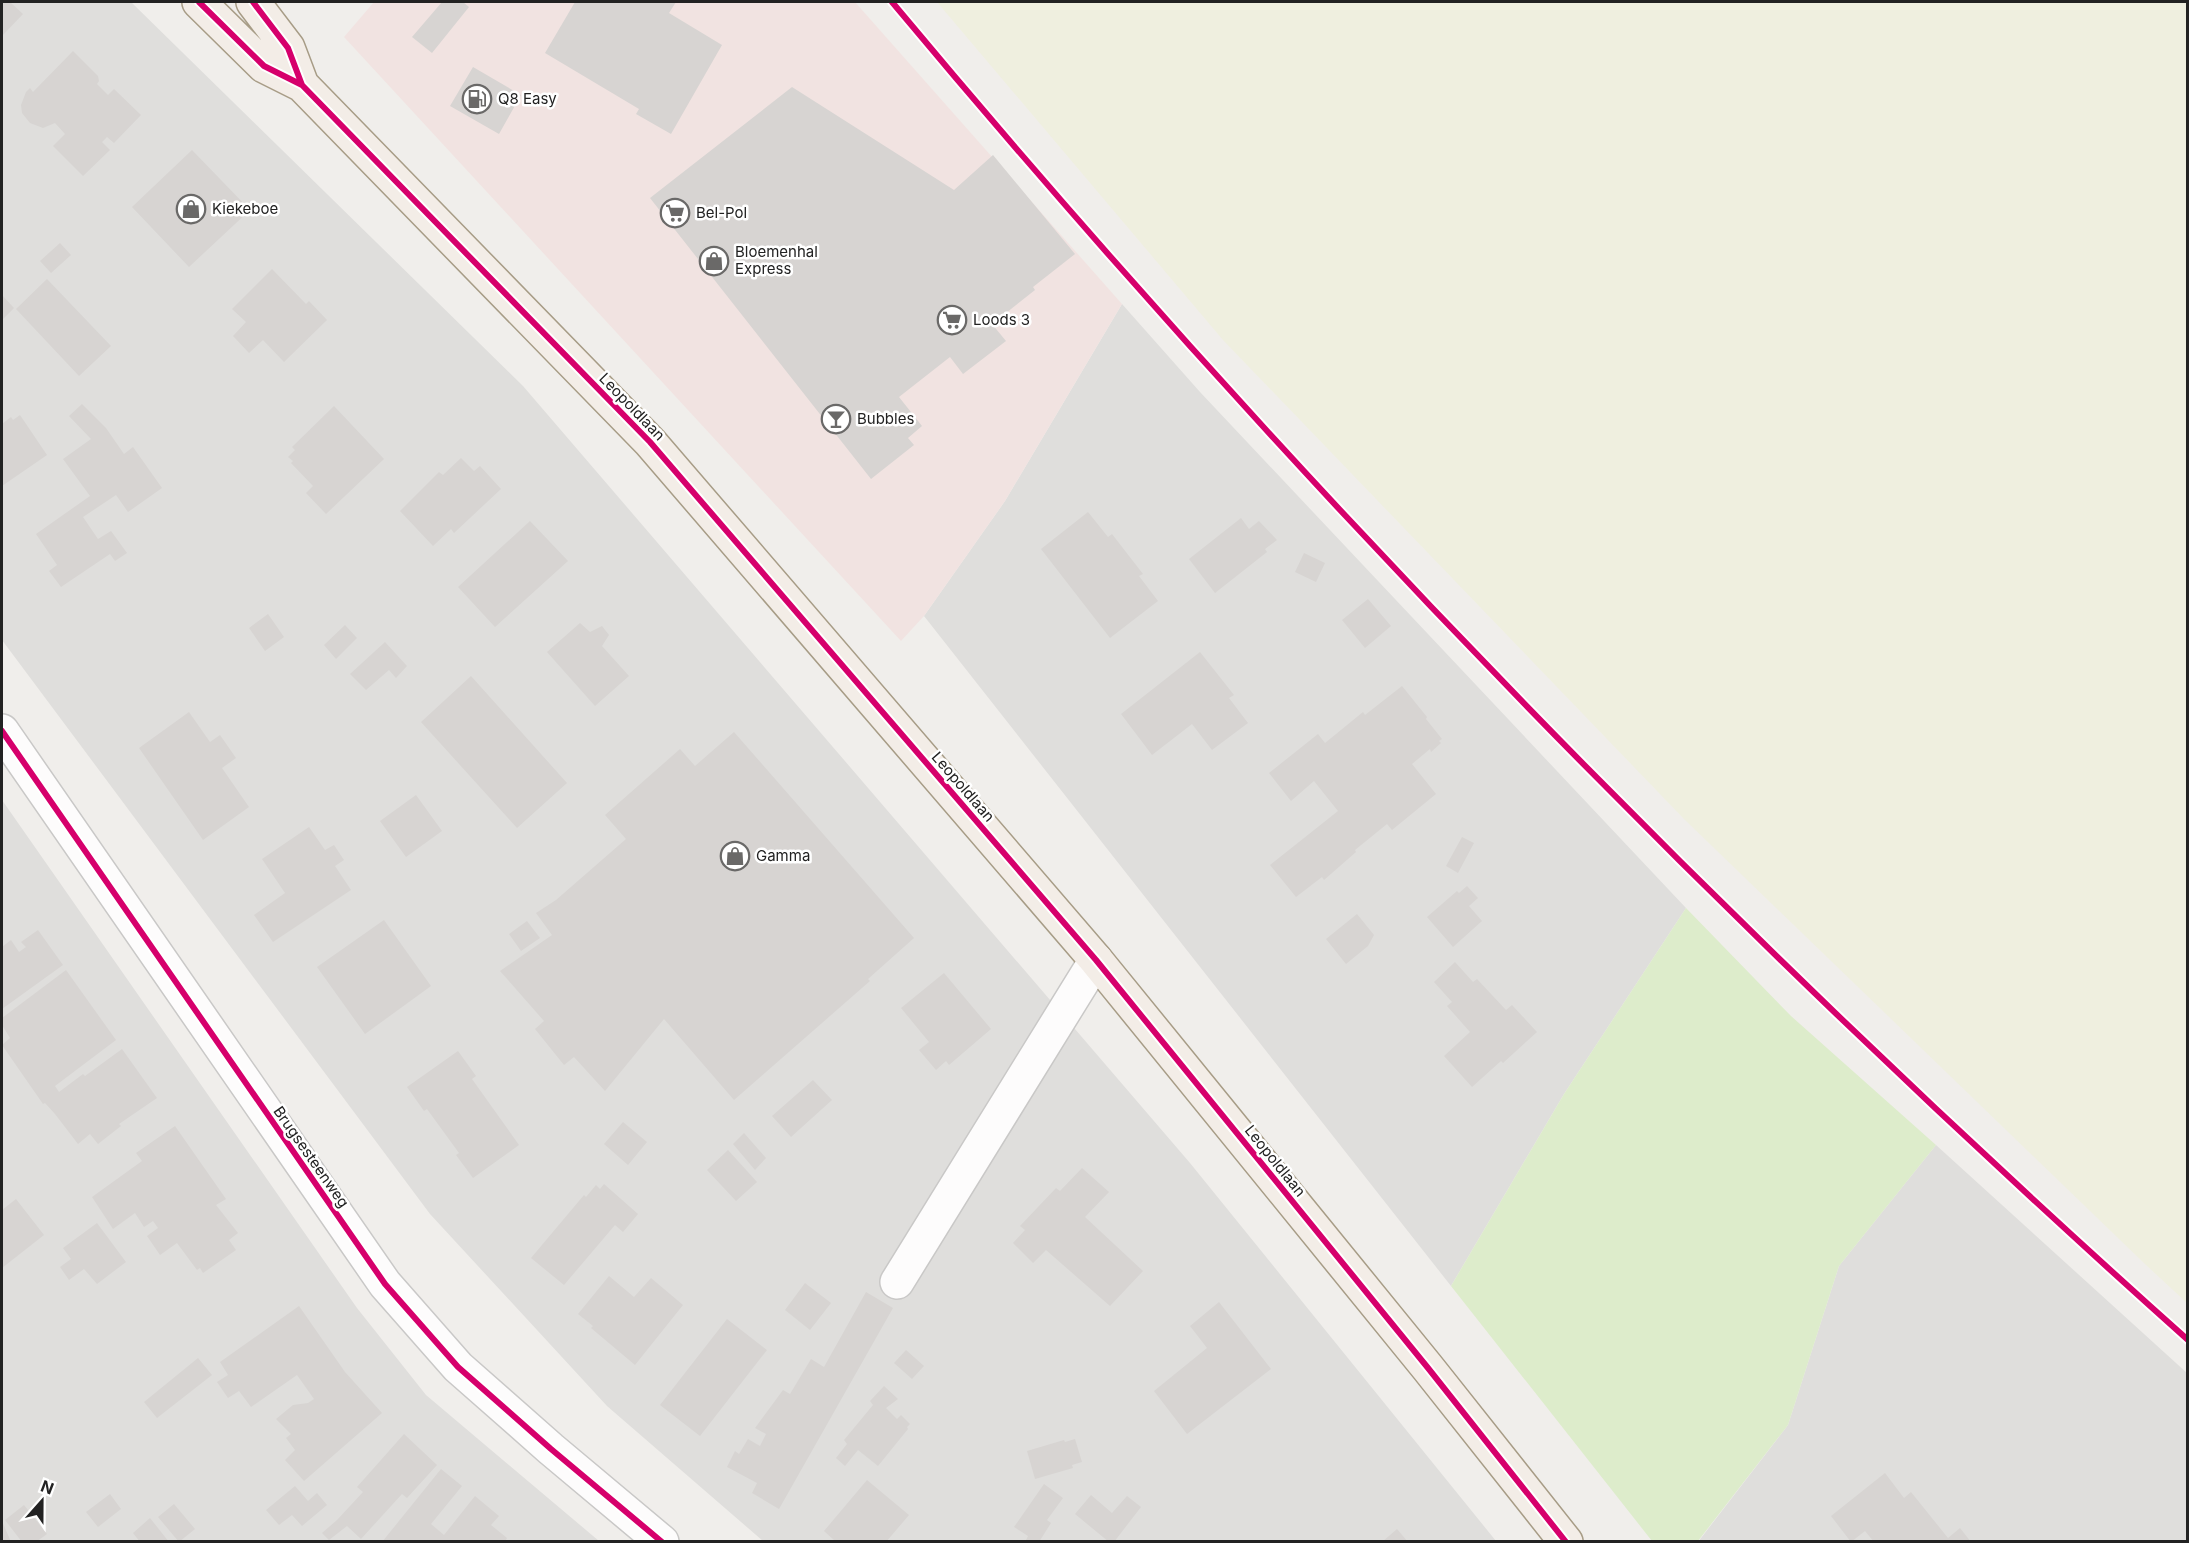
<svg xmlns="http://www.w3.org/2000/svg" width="2189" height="1543" font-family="Inter,sans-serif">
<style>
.residential{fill:#dfdedc}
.commercial{fill:#f1e3e1}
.farmland{fill:#efefdf}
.grass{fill:#ddeccb}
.building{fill:#d7d4d2}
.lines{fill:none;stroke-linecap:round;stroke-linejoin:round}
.street-casing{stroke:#c9c8c7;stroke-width:36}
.primary-casing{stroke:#a79c86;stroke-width:36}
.street{stroke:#fdfcfc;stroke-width:33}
.primary{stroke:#f3ede7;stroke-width:33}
.rail-casing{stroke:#ccc;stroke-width:7}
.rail{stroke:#fff;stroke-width:4.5;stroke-dasharray:14;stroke-linecap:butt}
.cycleway-casing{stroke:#fff;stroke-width:10}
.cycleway{stroke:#d6006c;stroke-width:6}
.labels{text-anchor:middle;stroke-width:5;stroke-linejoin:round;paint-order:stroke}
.poi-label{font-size:15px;fill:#222;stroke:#fff;text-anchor:start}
.street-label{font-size:15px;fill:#222;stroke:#fff}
</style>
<rect width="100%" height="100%" fill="#f0eeeb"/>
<path class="residential" d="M2,2H131L523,386L1190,1163L1496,1541H763L607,1406L430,1214L2,640Z
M1122,304L1200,392L1686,908L1564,1094L1451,1286L924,616L1005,501Z
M2,800L357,1308L426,1395L599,1541H2Z
M1936,1145L2187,1373V1541L1698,1542L1788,1425L1839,1266Z"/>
<path class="commercial" d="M374,2H855L1122,304L1005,501L924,616L901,641L344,37Z"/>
<path class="farmland" d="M937,2H2187V1303L2146,1265L1684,819L1223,340Z"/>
<path class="grass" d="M1686,908L1791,1016L1936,1145L1839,1266L1788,1425L1698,1541H1652L1451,1286L1564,1094Z"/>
<path class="building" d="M2,2H10L23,14L2,36Z
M442,2H463L469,7L432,53L412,37Z
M575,2H676L669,13L722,45L671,134L636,114L639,109L545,53Z
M73,51L98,76L99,81L97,84L108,95L114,89L141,115L114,143L107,137L102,142L110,150L83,176L53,146L65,134L55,123L43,128L30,123L22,113L21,105L26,92L30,88L33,92Z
M473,67L521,95L499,134L450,106Z
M792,87L954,190L993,155L1075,254L1033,287L1035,290L992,324L1006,341L963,374L950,357L899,397L922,426L908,438L914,445L871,479L650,198Z
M192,150L250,210L189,267L132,207Z
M60,243L71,255L51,273L40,261Z
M272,269L306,304L309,301L327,320L284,362L263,340L249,353L233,336L246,322L232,309Z
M47,279L111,346L79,376L16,309Z
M2,295L14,308L2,320Z
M82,404L106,428L124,454L133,447L162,488L128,512L116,495L83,517L98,539L111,531L127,553L115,561L110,554L61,587L49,571L57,565L36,534L90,496L63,459L91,439L69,416Z
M334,406L384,459L326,514L306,493L313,486L291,463L293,461L288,457L295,450L292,447Z
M20,415L47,455L2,486V424L11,417L13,420Z
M461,458L474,471L480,466L501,489L454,533L451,529L433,546L400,511L439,472L443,475Z
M1088,512L1108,537L1112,534L1143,574L1139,576L1158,601L1110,638L1041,549Z
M1241,518L1249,529L1259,521L1277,540L1265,549L1267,552L1215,593L1189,559Z
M530,521L568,561L495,627L458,587Z
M1304,553L1325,563L1316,582L1295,572Z
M1368,599L1391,626L1365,648L1342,620Z
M268,614L284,637L265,651L249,628Z
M580,623L590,632L602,626L609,635L602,646L629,676L595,706L547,652Z
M345,625L357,638L336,659L324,645Z
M385,642L407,666L396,678L389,670L366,690L350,674Z
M1200,652L1234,695L1229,698L1248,723L1212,750L1192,724L1152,755L1121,714Z
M471,676L567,783L517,828L421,722Z
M1402,686L1427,717L1426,719L1442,739L1439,741L1441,743L1431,752L1430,749L1412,764L1436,794L1392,830L1387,824L1355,850L1356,852L1324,880L1322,877L1296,897L1270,865L1338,811L1314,781L1291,801L1269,773L1318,734L1325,743L1363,712L1365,715Z
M189,712L210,742L220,735L236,758L222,768L249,807L203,840L139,748Z
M734,732L914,938L868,979L870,981L734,1100L664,1019L605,1091L574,1057L564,1065L535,1029L544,1021L500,971L552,935L536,913L556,900L626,839L605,815L680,749L695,766Z
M416,795L442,831L406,857L380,821Z
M309,827L325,850L334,845L344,860L335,866L351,890L273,942L254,915L285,893L262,859Z
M1462,837L1474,843L1458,873L1446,866Z
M1467,886L1478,898L1469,906L1482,921L1453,947L1427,917L1457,891L1459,893Z
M1357,914L1374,935L1368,946L1346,964L1326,939Z
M384,920L431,986L365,1034L317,967Z
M527,921L540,938L521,951L509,934Z
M38,930L63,965L2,1009V947L11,940L19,952L26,947L21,942Z
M1455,962L1473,982L1477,979L1506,1010L1512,1005L1537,1032L1503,1063L1501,1061L1472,1087L1444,1056L1470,1032L1447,1006L1452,1002L1434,982Z
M66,970L116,1040L55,1086L59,1092L83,1074L85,1076L122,1049L157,1098L119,1124L121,1126L98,1144L90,1134L78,1144L55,1114L45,1103L43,1104L2,1045L10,1038L2,1025V1018Z
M944,973L991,1029L949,1065L946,1061L936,1070L919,1050L929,1042L901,1008Z
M458,1051L476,1076L472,1079L519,1145L473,1178L456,1155L459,1153L427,1109L424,1111L407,1087Z
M813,1080L832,1100L791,1137L772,1116Z
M623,1122L647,1142L628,1165L604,1144Z
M175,1126L226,1199L216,1205L238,1233L229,1240L236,1250L203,1273L200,1268L197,1270L177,1243L160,1255L147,1236L158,1228L153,1221L144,1227L135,1213L113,1229L92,1197L142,1161L136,1153Z
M744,1133L766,1158L755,1170L733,1144Z
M728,1150L757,1182L736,1201L707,1170Z
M1082,1168L1109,1192L1085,1217L1143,1271L1110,1306L1046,1250L1033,1263L1013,1243L1025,1230L1020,1226L1056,1188L1060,1191Z
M604,1184L638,1214L623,1232L615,1225L564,1285L531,1258L584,1195L586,1197L596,1185L600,1189Z
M16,1199L44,1235L2,1268V1210Z
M97,1223L126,1262L97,1284L84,1269L69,1280L60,1267L71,1259L63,1248Z
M609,1276L634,1297L651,1278L683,1305L635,1365L591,1328L593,1326L578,1314Z
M805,1283L831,1303L810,1330L785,1310Z
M866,1292L893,1308L779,1509L752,1493L757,1483L727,1467L735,1451L739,1454L748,1439L760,1446L766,1434L755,1428L783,1390L790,1394L811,1359L824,1367Z
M1219,1302L1271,1369L1187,1434L1154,1391L1207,1348L1190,1326Z
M299,1306L345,1372L382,1413L304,1481L285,1460L295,1450L286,1438L291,1434L276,1419L293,1405L308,1403L314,1399L297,1375L251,1407L239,1391L228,1398L217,1382L228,1375L220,1362Z
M727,1319L767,1350L700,1436L660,1405Z
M906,1350L924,1366L912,1379L894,1363Z
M198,1358L212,1375L157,1418L144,1402Z
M884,1386L898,1399L886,1408L897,1419L901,1415L910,1424L907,1427L908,1429L878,1466L858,1450L845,1466L836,1458L847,1444L844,1440L873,1405L870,1401Z
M404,1434L437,1465L407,1498L402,1494L361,1539L347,1526L329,1540L322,1533L337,1520L363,1492L357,1487Z
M1075,1439L1082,1462L1072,1465L1073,1468L1035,1479L1027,1451L1064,1440L1065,1442Z
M441,1469L462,1486L431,1524L444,1535L475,1496L499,1516L491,1525L507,1538L505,1542H382Z
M1885,1473L1904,1498L1911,1492L1948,1538L1960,1528L1971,1542H1874L1865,1531L1851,1542L1831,1516Z
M867,1480L909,1515L886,1542H836L824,1531Z
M1044,1484L1063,1498L1047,1520L1051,1523L1039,1542H1025L1028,1536L1014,1527Z
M295,1486L308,1501L317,1493L327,1505L302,1526L292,1515L279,1525L266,1510Z
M110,1494L121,1509L98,1527L86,1512Z
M1091,1495L1112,1513L1127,1496L1141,1507L1114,1542H1109L1075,1514Z
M174,1504L195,1529L179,1542L158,1517Z
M24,1505L47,1534L36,1542H22L5,1520Z
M150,1518L169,1542H140L133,1533Z
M2,1521L11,1542H2Z
M1397,1529L1408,1542H1382Z"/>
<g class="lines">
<g class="street-casing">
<path id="street" d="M2,731L385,1284L458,1367L551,1449L662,1542
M897,1282L1096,960"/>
</g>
<g class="primary-casing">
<path id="primary" d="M199,2L264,66L302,85L650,442L1096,960L1428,1368L1566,1542
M253,2L288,48L302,85"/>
</g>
<use href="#street" class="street"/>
<use href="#primary" class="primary"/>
<g class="rail-casing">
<path id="rail" d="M892,2C1290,479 1725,926 2188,1340"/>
</g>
<use href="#rail" class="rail"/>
<g class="cycleway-casing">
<path id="cycleway" d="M199,2L264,66L302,85L650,442L1096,960L1428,1368L1566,1542
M253,2L288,48L302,85
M892,2C1290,479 1725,926 2188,1340
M2,731L385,1284L458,1367L551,1449L662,1542"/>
</g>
<use href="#cycleway" class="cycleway"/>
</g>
<defs>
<g id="fuel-ring" transform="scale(1.5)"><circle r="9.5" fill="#fff" stroke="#6a6968" stroke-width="1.5"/><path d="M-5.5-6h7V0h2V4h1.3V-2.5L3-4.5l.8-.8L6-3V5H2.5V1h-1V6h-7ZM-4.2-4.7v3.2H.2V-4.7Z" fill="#6a6968"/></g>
<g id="shop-ring" transform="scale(1.5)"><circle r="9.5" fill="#fff" stroke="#6a6968" stroke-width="1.5"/><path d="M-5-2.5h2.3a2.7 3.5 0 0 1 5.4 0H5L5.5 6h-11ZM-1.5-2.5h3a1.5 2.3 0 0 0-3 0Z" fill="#6a6968"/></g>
<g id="supermarket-ring" transform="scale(1.5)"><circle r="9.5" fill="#fff" stroke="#6a6968" stroke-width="1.5"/><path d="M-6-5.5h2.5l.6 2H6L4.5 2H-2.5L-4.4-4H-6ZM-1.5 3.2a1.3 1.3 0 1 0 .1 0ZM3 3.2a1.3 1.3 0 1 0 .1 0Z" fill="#6a6968"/></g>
<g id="bar-ring" transform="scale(1.5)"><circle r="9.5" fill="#fff" stroke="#6a6968" stroke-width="1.5"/><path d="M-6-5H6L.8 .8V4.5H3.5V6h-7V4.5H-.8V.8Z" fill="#6a6968"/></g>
</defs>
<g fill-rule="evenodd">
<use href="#fuel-ring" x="477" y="99"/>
<use href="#shop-ring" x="191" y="209"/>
<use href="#supermarket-ring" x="675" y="213"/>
<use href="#shop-ring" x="714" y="261"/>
<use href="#supermarket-ring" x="952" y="320"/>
<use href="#bar-ring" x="836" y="419"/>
<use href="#shop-ring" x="735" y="856"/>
</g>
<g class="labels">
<g class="poi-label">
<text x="498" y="104">Q8 Easy</text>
<text x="212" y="214">Kiekeboe</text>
<text x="696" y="218">Bel-Pol</text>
<text x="735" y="257">Bloemenhal<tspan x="735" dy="17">Express</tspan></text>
<text x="973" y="325">Loods 3</text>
<text x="857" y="424">Bubbles</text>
<text x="756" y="861">Gamma</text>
</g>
<g class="street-label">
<text transform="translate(632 407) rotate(46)" y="5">Leopoldlaan</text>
<text transform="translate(963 787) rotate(49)" y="5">Leopoldlaan</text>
<text transform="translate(311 1157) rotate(55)" y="5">Brugsesteenweg</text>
<text transform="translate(1275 1161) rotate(51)" y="5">Leopoldlaan</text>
</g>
</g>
<rect width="2189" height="1543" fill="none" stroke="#222222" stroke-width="6"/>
<g transform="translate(42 1501) rotate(21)" stroke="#ffffff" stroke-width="4.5" paint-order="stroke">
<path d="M0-4.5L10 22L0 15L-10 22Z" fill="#222222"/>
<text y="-9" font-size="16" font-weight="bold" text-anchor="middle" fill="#222222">N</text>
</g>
</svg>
